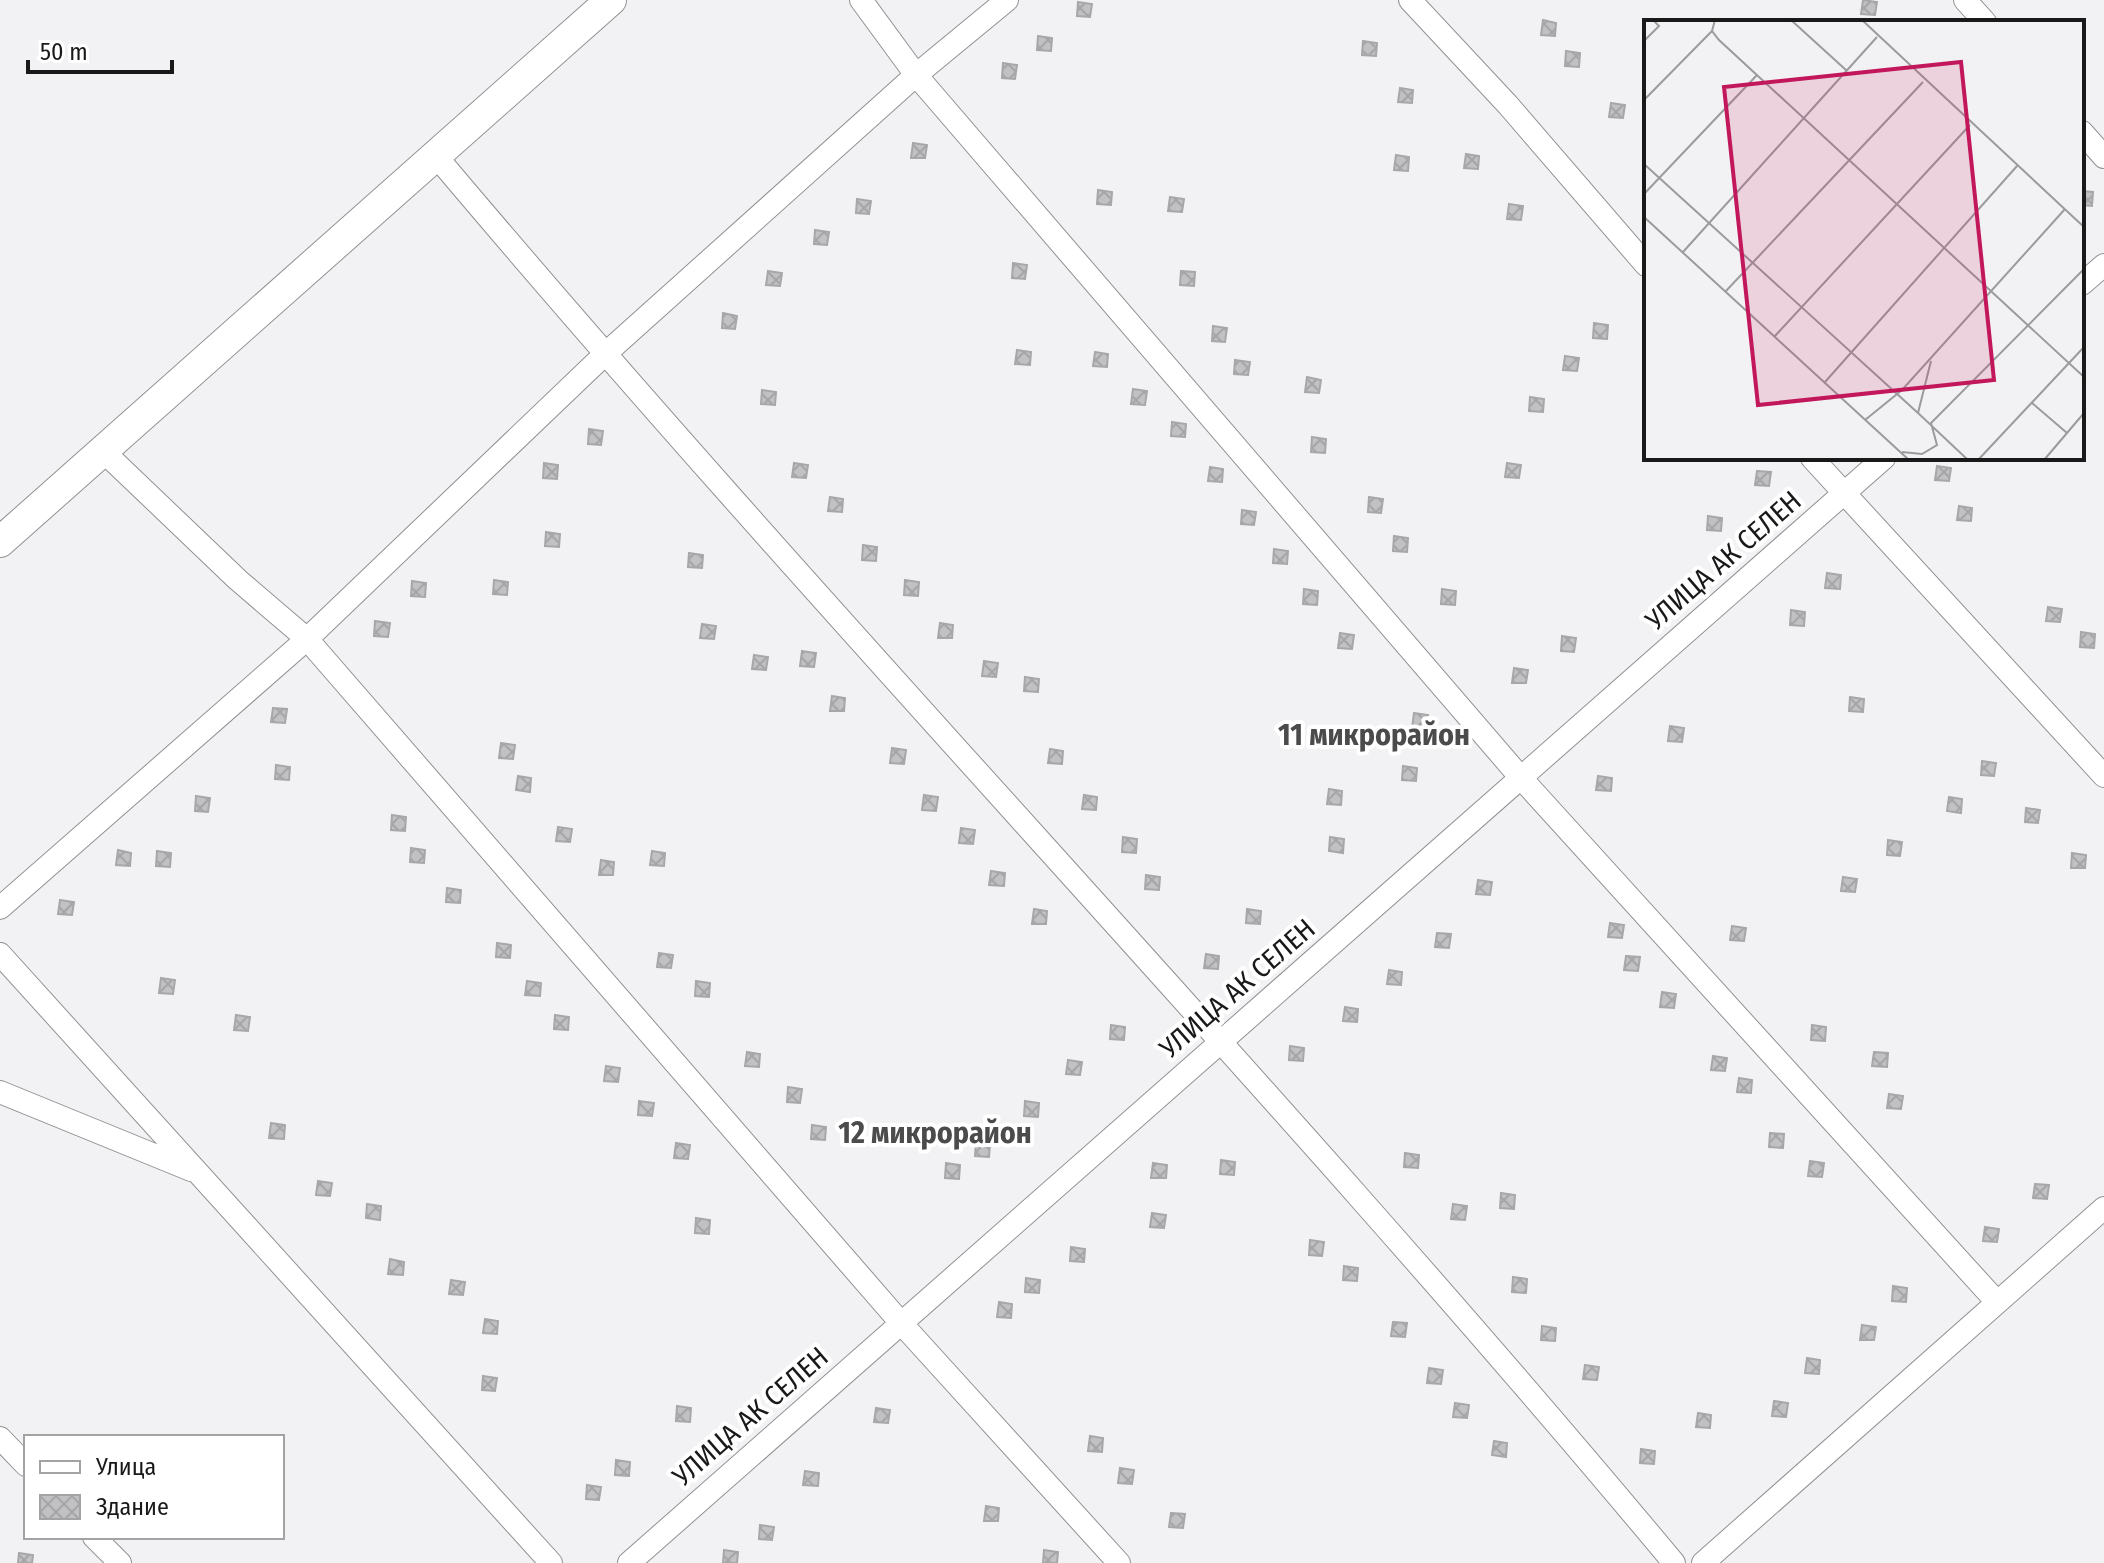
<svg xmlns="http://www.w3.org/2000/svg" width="2104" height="1563" font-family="'Fira Sans Condensed',sans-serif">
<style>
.building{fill:url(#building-cross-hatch);stroke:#a7a7a9;stroke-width:2}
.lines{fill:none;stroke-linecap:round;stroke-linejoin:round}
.street-casing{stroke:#919193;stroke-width:24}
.secondary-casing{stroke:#919193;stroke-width:32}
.street{stroke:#fff;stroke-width:22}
.secondary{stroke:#fff;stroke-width:30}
.labels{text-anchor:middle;stroke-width:8;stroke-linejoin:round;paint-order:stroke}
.street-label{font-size:28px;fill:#19191a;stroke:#fff}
.neighbourhood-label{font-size:30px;font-weight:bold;fill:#4b4b4c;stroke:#fff}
.inset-road{fill:none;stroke:#9b9b9d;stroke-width:2}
.view{fill:#c2185b;fill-opacity:0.15;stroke:#c2185b;stroke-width:4}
.inset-edge{fill:none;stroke:#19191a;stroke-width:4}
</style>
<defs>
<pattern id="building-cross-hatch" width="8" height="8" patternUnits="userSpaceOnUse" patternTransform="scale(2)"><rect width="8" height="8" fill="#c1c1c3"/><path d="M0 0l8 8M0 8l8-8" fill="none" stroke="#a5a5a7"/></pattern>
</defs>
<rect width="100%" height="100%" fill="#f2f2f4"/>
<path class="building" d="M1863,0L1877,2L1875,15L1861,14Z
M1078,2L1092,4L1090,17L1077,16Z
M1543,20L1556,23L1555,36L1541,35Z
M1038,36L1052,38L1051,51L1037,50Z
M1363,41L1377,43L1376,56L1362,55Z
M1566,51L1580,53L1579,67L1565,66Z
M1003,63L1017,65L1015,79L1002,78Z
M1400,88L1413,90L1412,103L1398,102Z
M1611,103L1625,105L1623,118L1609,117Z
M913,143L927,145L925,158H911Z
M1466,154L1479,156L1478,169L1464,168Z
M1396,155L1409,157L1408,171L1394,170Z
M1098,190L1112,192L1111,205L1097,204Z
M2082,191L2093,192L2092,206L2082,205Z
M1170,197L1184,199L1182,212L1168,211Z
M857,199L871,201L869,214L856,213Z
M1509,204L1523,206L1521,220L1507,219Z
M815,230L829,232L827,245L814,244Z
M1013,263L1027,265L1025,279L1012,278Z
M768,271L782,273L780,286L766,285Z
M1181,271L1195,272L1194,286L1180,285Z
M723,313L737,316L735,329L722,328Z
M1594,323L1608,325L1607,339L1593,338Z
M1213,326L1227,328L1225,342L1212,341Z
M1017,350L1031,352L1030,365L1015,364Z
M1095,352L1108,354L1107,367L1093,366Z
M1565,356L1579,358L1577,371L1563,370Z
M1235,360L1250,362L1248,375L1234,374Z
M1307,377L1321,380L1319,393L1305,392Z
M1133,389L1147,391L1145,405L1131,404Z
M762,390L776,392L775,405L761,404Z
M1530,397L1544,399L1543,412L1529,411Z
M1172,422L1186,424L1185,437L1171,436Z
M589,429L603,431L601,445L588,444Z
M1312,437L1326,439L1325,453L1311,452Z
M544,463L558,465L557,479L543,478Z
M794,463L808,465L806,478L792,477Z
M1507,463L1521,465L1519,478L1505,477Z
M1937,466L1951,468L1949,481L1935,480Z
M1210,467L1223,469L1222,482L1208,481Z
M1757,471L1771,472L1769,486L1755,485Z
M830,497L843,499L842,512L828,511Z
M1369,497L1383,499L1381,513L1368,512Z
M1959,506L1972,508L1971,521L1957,520Z
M1242,510L1256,512L1254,525L1241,524Z
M1708,516L1722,518L1721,531L1707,530Z
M546,532L560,534L559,547L545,546Z
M1394,536L1408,538L1407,552L1393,551Z
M863,545L877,547L876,561L862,560Z
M1274,549L1288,551L1287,564L1273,563Z
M689,553L703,555L702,568L688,567Z
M1827,573L1841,575L1840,589L1825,588Z
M494,580L508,582L507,595L493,594Z
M905,580L919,582L918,596L904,595Z
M412,581L426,583L425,597L411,596Z
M1304,589L1318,591L1317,605L1303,604Z
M1442,589L1456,591L1455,605L1441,604Z
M2048,607L2062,609L2060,622L2046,621Z
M1791,610L1805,612L1804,626L1790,625Z
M375,621L390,623L388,637L374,636Z
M940,623L953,625L952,638H938Z
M702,624L716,626L714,639L700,638Z
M2081,632L2095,634L2094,648L2080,647Z
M1340,633L1354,635L1352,649L1338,648Z
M1562,636L1576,638L1574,652L1561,651Z
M802,651L816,653L814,667L800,666Z
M754,655L768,657L766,670L752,669Z
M984,661L998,663L996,677L982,676Z
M1514,668L1528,670L1526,683H1512Z
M1025,677L1039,679L1038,692L1024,691Z
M832,696L845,698L844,711H830Z
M1850,697L1864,699L1863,712L1849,711Z
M273,708L287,709L285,723L271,722Z
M1414,713L1428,715L1426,729L1412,728Z
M1670,726L1684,728L1682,742L1668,741Z
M501,743L515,745L513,759L499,758Z
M892,748L906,750L904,764L890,763Z
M1050,749L1063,751L1062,764L1048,763Z
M1982,761L1996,763L1994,776L1981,775Z
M276,765L290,767L289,780L275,779Z
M1403,766L1417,768L1416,781L1402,780Z
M518,776L531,778L530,792L516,790Z
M1598,776L1612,778L1611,791L1596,790Z
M1329,789L1342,791L1341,805L1327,804Z
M924,795L938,797L936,811L922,810Z
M1084,795L1097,797L1096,810L1082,809Z
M196,796L210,798L208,812L195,811Z
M1949,797L1962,799L1961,813L1947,811Z
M2026,808L2040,810L2038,823L2025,822Z
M392,815L406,817L405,831L391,830Z
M558,827L572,829L570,842L556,841Z
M961,828L975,830L973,844L959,843Z
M1123,837L1137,839L1136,853L1122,852Z
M1330,837L1344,839L1343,853L1329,851Z
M1888,840L1902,842L1900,856L1887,855Z
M411,848L425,850L424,863L410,862Z
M118,850L131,853L130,866L116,865Z
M157,851L171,853L170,867L156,866Z
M652,851L665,853L664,866L650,865Z
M2072,853L2086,855L2085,868H2071Z
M601,860L614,862L613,875H599Z
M991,871L1005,873L1004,886L989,885Z
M1146,875L1160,877L1159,890L1145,889Z
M1843,877L1857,879L1855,892L1841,891Z
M1478,880L1492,882L1490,895L1476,894Z
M447,888L461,890L460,903L446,902Z
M60,900L74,902L72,915L58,914Z
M1034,909L1047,911L1046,924H1032Z
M1247,909L1261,911L1260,924L1246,923Z
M1610,923L1624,925L1622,938L1608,937Z
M1732,926L1746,928L1744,941L1730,940Z
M1437,933L1451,934L1449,948L1435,947Z
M497,943L511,945L510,958L496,957Z
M659,953L673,955L671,968L657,967Z
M1206,954L1219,956L1218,969L1204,968Z
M1626,956L1640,957L1638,971L1624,970Z
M1389,970L1402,972L1401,985L1387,984Z
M161,978L175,980L173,994L159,993Z
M527,981L541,983L540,996L525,995Z
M696,981L710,983L709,997L695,996Z
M1662,992L1676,994L1674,1008L1660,1007Z
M1345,1007L1358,1009L1357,1022L1343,1021Z
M236,1015L250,1017L248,1031L234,1030Z
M555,1015L569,1017L568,1030L554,1029Z
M1111,1025L1125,1027L1124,1040L1110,1039Z
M1812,1025L1826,1027L1825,1041L1811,1040Z
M1290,1046L1304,1048L1303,1061L1289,1060Z
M747,1052L760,1054L759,1067L745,1066Z
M1874,1052L1888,1053L1887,1067L1872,1066Z
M1713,1056L1727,1058L1725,1071L1711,1070Z
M1068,1060L1082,1062L1080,1075L1066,1074Z
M606,1066L620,1068L618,1082L604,1081Z
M1739,1078L1752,1080L1751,1093L1737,1092Z
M788,1087L802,1089L800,1103L787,1102Z
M1889,1094L1903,1096L1901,1109L1887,1108Z
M639,1101L654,1103L652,1116L638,1115Z
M1025,1101L1039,1103L1038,1117L1024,1116Z
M271,1123L285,1125L284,1139L269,1138Z
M812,1125L826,1127L825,1140L811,1139Z
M1770,1133L1784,1134L1783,1148L1769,1147Z
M976,1142L990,1144L989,1157L975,1156Z
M676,1143L690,1145L688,1159L674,1158Z
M1405,1153L1419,1155L1418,1168L1404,1167Z
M1221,1160L1235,1162L1234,1175L1220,1174Z
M1810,1161L1824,1163L1822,1177L1808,1176Z
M946,1163L960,1165L959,1179L945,1178Z
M1153,1163L1167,1165L1166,1178H1151Z
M318,1181L332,1183L330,1196L316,1195Z
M2035,1184L2049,1185L2047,1199L2033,1198Z
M1501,1193L1515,1195L1514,1209L1500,1208Z
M367,1204L381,1206L380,1220L366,1218Z
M1453,1204L1467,1206L1465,1220L1451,1219Z
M1152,1213L1166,1215L1164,1228L1150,1227Z
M696,1218L710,1220L709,1234L695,1233Z
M1985,1227L1999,1229L1997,1242L1983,1241Z
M1310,1240L1324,1242L1322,1256L1309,1255Z
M1071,1247L1085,1249L1084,1262L1070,1261Z
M390,1259L404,1262L403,1275L388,1274Z
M1344,1266L1358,1268L1357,1281L1343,1280Z
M1513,1277L1527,1279L1526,1293L1512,1292Z
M1026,1278L1040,1280L1039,1293L1025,1292Z
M451,1280L465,1282L463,1295L449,1294Z
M1893,1286L1907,1288L1906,1302L1892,1301Z
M999,1302L1012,1304L1011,1318L997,1317Z
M485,1319L498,1321L497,1334L483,1333Z
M1393,1322L1407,1323L1405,1337L1391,1336Z
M1862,1325L1876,1327L1874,1340H1860Z
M1542,1326L1556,1328L1555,1341L1541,1340Z
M1807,1358L1820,1360L1819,1374L1805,1373Z
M1585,1365L1599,1367L1597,1380L1583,1379Z
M1429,1368L1443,1370L1441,1384L1427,1383Z
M483,1376L497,1378L495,1391L482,1390Z
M1774,1401L1788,1403L1786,1417L1772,1416Z
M1455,1403L1469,1405L1467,1418L1453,1417Z
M677,1406L691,1408L690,1422L676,1421Z
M876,1408L890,1410L888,1423L874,1422Z
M1698,1413L1711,1415L1710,1428L1696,1427Z
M1090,1436L1103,1438L1102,1452L1088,1451Z
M1494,1441L1507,1443L1506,1457L1492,1455Z
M1641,1449L1655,1451L1654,1464L1640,1463Z
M616,1460L630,1462L629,1476L615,1475Z
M1120,1468L1134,1470L1132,1484L1118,1483Z
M805,1471L819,1473L818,1486L803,1485Z
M587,1485L601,1487L599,1500L586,1499Z
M986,1506L999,1508L998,1521H984Z
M1171,1513L1185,1514L1183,1528L1169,1527Z
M760,1525L774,1527L772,1540L759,1539Z
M724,1550L738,1552L737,1563H723Z
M1044,1550L1058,1552L1057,1563H1043Z
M19,1553L33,1555L32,1563H18Z"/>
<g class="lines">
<g class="street-casing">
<path id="street" d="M861,0L916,75L1521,778L1996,1301
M1410,0L1508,105L1646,265
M1965,0L1985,22
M2082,132L2104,157
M436,156C838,633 1274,1083 1674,1563
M2082,284L2104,265
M103,451L238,580L307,639L901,1323L1119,1563
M1812,458L2104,776
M0,908L307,639L604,355L916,75L1007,0
M0,954L551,1563
M0,1092L191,1170
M0,1438L26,1465
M94,1537L120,1563
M629,1563L1884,458
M1703,1563L2104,1208"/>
</g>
<g class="secondary-casing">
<path id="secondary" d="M0,542L611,0"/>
</g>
<use href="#street" class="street"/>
<use href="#secondary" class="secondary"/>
</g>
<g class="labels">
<g class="street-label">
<text transform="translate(1723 560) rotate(-41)" y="10">УЛИЦА АК СЕЛЕН</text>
<text transform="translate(1237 988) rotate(-41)" y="10">УЛИЦА АК СЕЛЕН</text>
<text transform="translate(750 1416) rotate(-41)" y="10">УЛИЦА АК СЕЛЕН</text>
</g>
<g class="neighbourhood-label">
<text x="1374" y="745">11 микрорайон</text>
<text x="935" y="1143">12 микрорайон</text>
</g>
</g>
<g transform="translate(1644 20)">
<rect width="440" height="440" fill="#f2f2f4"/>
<path class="inset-road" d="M71,0L68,11L75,20L440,357M147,0L202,50M218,0L440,207M0,21L15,6L9,0M0,80L68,11M0,144L274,393M0,174L113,55M0,197L265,440M39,232L233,17M81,272L279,62M130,317L326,105M287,341L274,393L324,440M181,362L373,146M388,383L423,413M221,400L258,370L421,189M258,432L278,434L293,425L287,403L440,249M334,440L440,327M400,440L440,393"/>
<path class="view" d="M317,42L350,360L114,385L80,67Z"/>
<rect width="440" height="440" class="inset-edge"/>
</g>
<rect x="24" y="1435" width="260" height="104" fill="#ffffff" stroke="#a3a3a3" stroke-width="2"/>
<rect x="40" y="1461" width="40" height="12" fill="#ffffff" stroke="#a3a3a3" stroke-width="2"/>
<text x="96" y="1475" font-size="24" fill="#19191a">Улица</text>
<rect x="40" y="1495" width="40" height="24" fill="url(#building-cross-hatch)" stroke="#a3a3a3" stroke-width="2"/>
<text x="96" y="1515" font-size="24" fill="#19191a">Здание</text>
<path d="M28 60v12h144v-12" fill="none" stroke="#19191a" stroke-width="4"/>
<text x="40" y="60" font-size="24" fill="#19191a" stroke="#ffffff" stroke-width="6" paint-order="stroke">50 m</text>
</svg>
